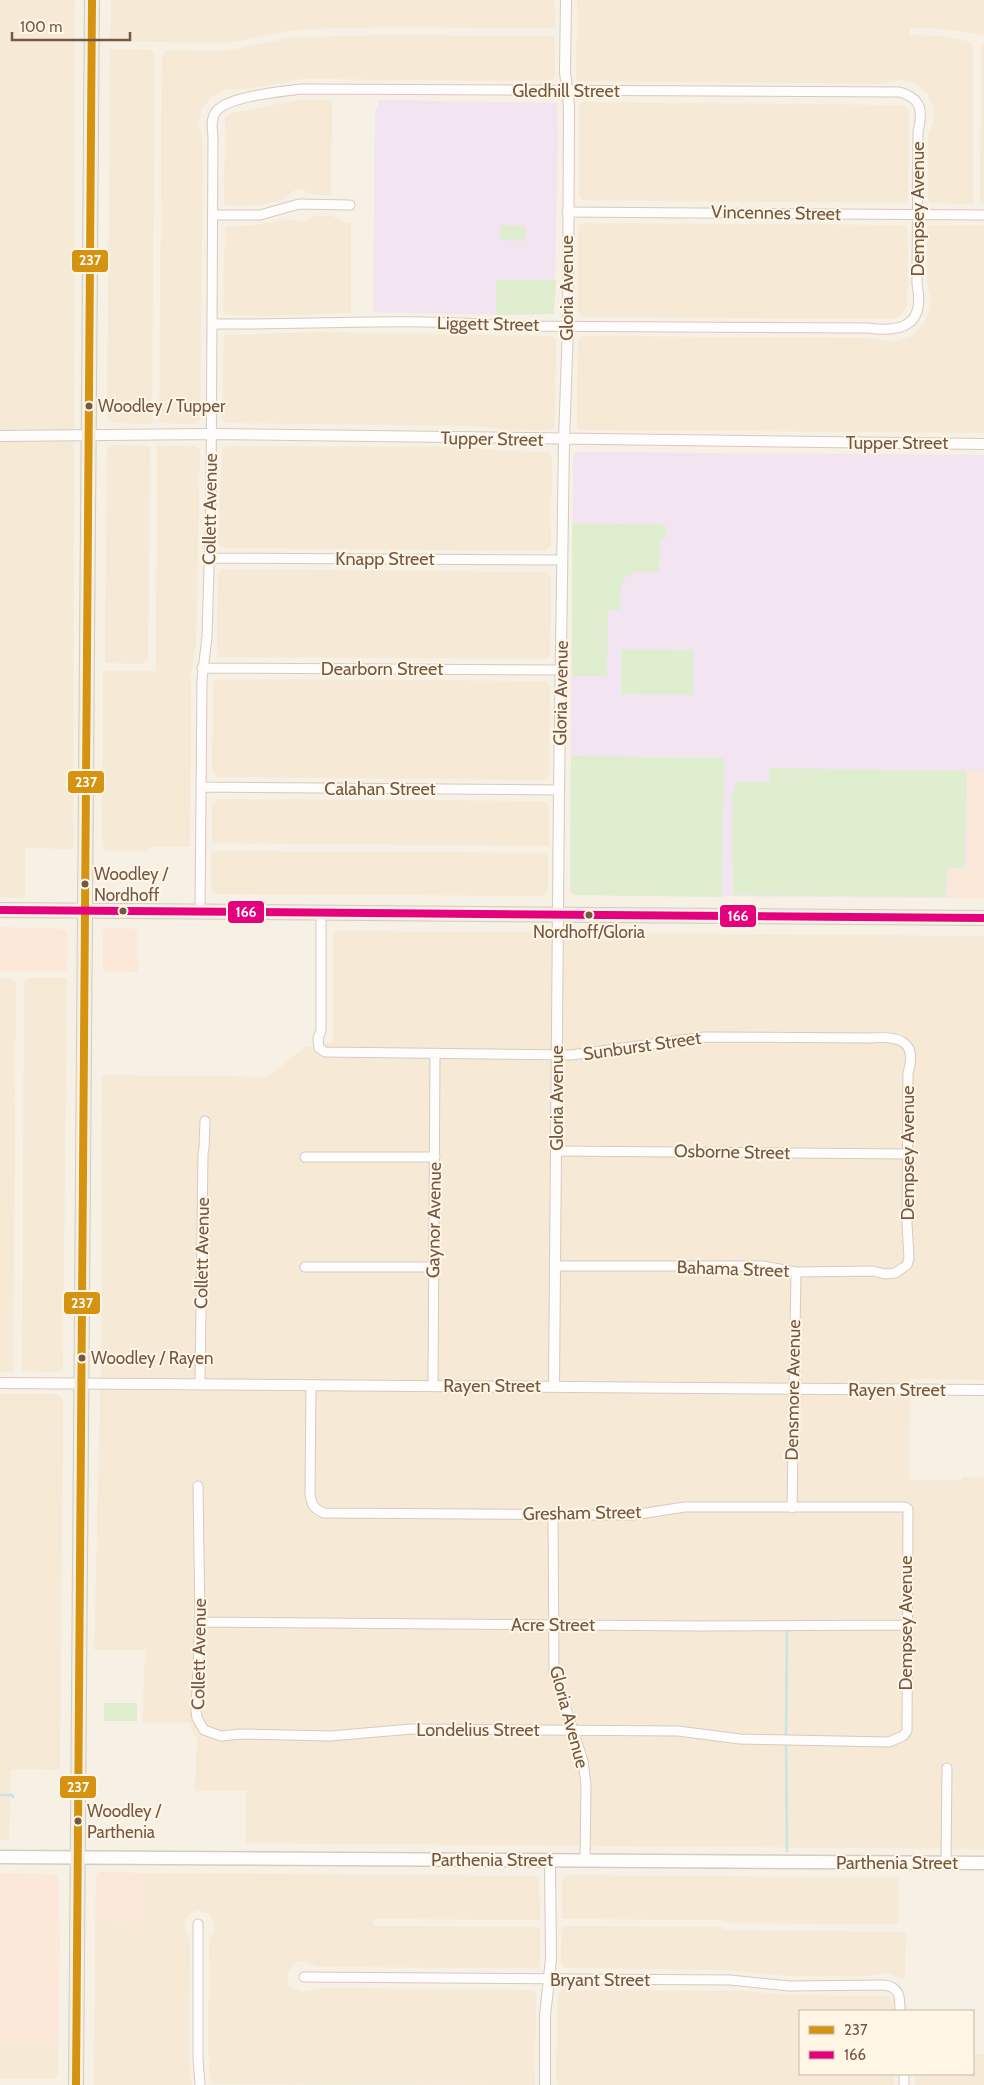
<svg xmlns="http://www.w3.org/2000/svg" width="984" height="2085" font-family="Cabin,sans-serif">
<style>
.residential{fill:#f6ead7}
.commercial{fill:#fbe8d9}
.education{fill:#f3e4f1}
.green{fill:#dfeece}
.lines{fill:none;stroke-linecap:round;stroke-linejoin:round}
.stream{stroke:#c6e3e8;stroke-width:2.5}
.minor-casing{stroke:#d5cbc0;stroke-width:11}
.tertiary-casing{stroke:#d5cbc0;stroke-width:12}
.secondary-casing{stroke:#d7ccc1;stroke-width:15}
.primary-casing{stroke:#d5cbc2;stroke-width:16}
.minor{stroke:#fefdfb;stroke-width:9}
.tertiary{stroke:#fefdfb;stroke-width:10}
.secondary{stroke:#fefdfb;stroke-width:12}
.primary{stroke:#f2ede2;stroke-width:14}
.bus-1-casing{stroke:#fff6e5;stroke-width:11}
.bus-2-casing{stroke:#fff6e5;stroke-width:11}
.bus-1{stroke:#d69211;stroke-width:8}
.bus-2{stroke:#e5007d;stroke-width:8}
.bus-dot{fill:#755844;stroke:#fff6e5;stroke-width:2}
.labels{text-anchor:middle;stroke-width:4;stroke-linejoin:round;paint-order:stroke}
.bus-label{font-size:17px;fill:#755844;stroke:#fff6e5;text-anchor:start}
.street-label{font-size:18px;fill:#755844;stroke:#fff6e5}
.line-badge{stroke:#fff6e5;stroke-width:2}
.badge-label{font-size:14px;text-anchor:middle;font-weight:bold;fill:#fff}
</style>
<rect width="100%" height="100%" fill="#f6f0e5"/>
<path class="residential" d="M0,0H75L73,849L25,848V898L0,897Z
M111,0H555V28L386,27L310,29L279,32L239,41L218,43L110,41Z
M577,0H984V35L934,28H910V35L943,36L970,42L973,46V204L932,203L928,200V136L933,123L934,109L927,93L914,83L899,80L880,84L578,81L576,78Z
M377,35L555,36V76L553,79L548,81L302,79L247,89H228L212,96L201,110L199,124L203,143L200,420L195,424L159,423L162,55L167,50L225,51L290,38Z
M984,43V204H980L981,46Z
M110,49L151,50L155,54L152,424L113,423L108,419L107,416Z
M299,100H332L331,196L315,195L304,190L297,189L281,200L260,205L243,206L225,205L224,201L225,118L232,113Z
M583,102L902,105L907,108L909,113L908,200L904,203L582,200L579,196V107Z
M315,216H332L343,222L351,223V313L266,316L225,314L223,309L225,227L257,225L285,219L302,222Z
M582,223L904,225L908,230L907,305L902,314L892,319L582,317L578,311V227Z
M933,225H984V433L583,430L577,428L578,340L582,336L869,338L893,342L911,337L924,323L930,311L931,298L927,284V230L929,226Z
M312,332L552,336L556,340L555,426L551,430H509L475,426L224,423L222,419L224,335Z
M112,445L150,446L148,660L144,664L105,663L107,451Z
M157,446H195L200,450L196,644L191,676L190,847H149V851H104L102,837L103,671H156Z
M225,446L467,447L505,451L548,452L552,457L551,546L545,551L223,548L218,543L222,449Z
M222,569L547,572L551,578L550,656L546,659L220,657L217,653L218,575Z
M216,679L546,681L550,687L549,775L544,780L217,777L212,772L213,683Z
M217,799L543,801L547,803L549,808V846L212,843V804Z
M211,851L548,853V891L544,896H540L216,894L213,892L211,887Z
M338,931L984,936V1380L910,1379L909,1480H961L962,1477H984V1849L246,1843V1791H195L197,1738L192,1732L190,1723H142L145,1650H94L101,1369L102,1075L267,1077L305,1047L333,1041V935Z
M0,978L13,979L16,982L13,1372H0Z
M28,978H67L63,1368L58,1372L22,1371L24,982Z
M0,1394H58L63,1400L60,1770L11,1769L9,1840H0Z
M142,1873L533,1876L539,1877L540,1920L373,1919V1926L540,1927V1965L537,1968L320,1967L301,1961L293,1964L287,1976L289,1986L301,1992L320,1988L534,1990L536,1996L535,2083L534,2085L214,2084L210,2079L208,2053L209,1942L215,1926L210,1914L197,1910L187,1916L184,1926L190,1942L189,2060L192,2085H94L95,1921L142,1922Z
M567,1875L899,1878L898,1924L729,1923L720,1920L562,1919V1881Z
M562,1926L719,1927L728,1930L906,1932L905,1979L885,1973L869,1976H787L724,1970L566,1968L561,1963Z
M562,1990L747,1991L786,1995L889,1996L894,2001L895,2011H800V2074H894V2085H558L556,2082L557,2007L559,1993Z
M0,2044H58V2077L53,2079H0Z
M973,2054H984V2085H915V2074H973Z"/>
<path class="commercial" d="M967,771H984V898H948V869H967Z
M0,927L64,929L68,935L67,971H0Z
M106,928L137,929L138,972L103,971V932Z
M99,1872L142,1873V1922L95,1921L96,1876Z
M0,1873L53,1874L58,1878L60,1941L58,2044H0Z"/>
<path class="education" d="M378,100L557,103L558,137L554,314L508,315L373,312L375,110L378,107Z
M577,452L984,455V771H967V869H948V898L575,895L571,893L570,890L573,456Z"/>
<path class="green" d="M500,225L525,226V241L500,240Z
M496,280H556L554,314L496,315Z
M572,523L666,525V538H660L659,572C623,571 620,574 620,610H608L607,676H572Z
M621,649L693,650V695L621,694Z
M571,756L724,758L722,897L575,895L570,890Z
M769,768L967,771L964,868H947L946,897L733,895L732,794L737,782H769Z
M104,1703H137V1721H104Z"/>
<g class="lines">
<path class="stream" d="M786,1737L787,1631
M786,1742L787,1851
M0,1795H12L13,1797"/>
<g class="minor-casing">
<path id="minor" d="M567,212L984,215
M213,215H260L299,204L350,205
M208,558L562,560
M202,668L561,670
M201,787L559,790
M200,911L202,679L207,637L211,500L213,136C212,128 211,120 215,113C225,96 281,92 301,89L899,92C922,98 923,111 918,132L917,284C925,324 904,333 868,328L508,326C410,317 310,325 212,324
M321,912V1030L318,1039L319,1048L325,1052L571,1055L704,1037L871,1038C898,1036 918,1040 908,1073L907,1224L909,1258L907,1265L895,1273L885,1274L873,1271L796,1272L763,1266H557
M557,1151L907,1154
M305,1157H435
M305,1267H434
M200,1385L203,1153L204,1149L205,1121
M433,1386L435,1054
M198,1486L200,1622L196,1711L197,1718L204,1730L221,1736L240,1734L330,1736L412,1729L678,1731L740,1739L889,1742L903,1736L907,1731L908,1509L905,1507H685L633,1515L324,1513C314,1509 312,1505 310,1495L311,1385
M792,1508L796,1272
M553,1514L554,1672L583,1761L586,1785L585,1861
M200,1622L698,1626L906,1625
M946,1863L947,1768
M198,1924V2059L200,2085
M304,1977L730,1980L789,1986L884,1985C900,1987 900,1997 900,2011
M904,2085V2074"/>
</g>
<g class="tertiary-casing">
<path id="tertiary" d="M0,436L211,434L984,444
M0,1383L984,1390
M554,1387L559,790L564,440L568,326L569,107L565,72L566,0
M545,2085V2016L551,1959L550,1860"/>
</g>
<g class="secondary-casing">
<path id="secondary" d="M0,1857L984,1863"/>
</g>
<g class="primary-casing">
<path id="primary" d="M0,910L984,918
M76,2085L92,0"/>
</g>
<use href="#minor" class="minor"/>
<use href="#tertiary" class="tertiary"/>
<use href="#secondary" class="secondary"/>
<use href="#primary" class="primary"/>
<g class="bus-1-casing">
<path id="bus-1" d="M76,2085L92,0"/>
</g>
<g class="bus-2-casing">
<path id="bus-2" d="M0,910L984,918"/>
</g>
<use href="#bus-1" class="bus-1"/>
<use href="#bus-2" class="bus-2"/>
</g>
<g class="bus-dot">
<circle cx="89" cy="406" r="4.5"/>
<circle cx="85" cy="884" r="4.5"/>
<circle cx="123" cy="911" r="4.5"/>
<circle cx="589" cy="915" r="4.5"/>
<circle cx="82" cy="1358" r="4.5"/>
<circle cx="78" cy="1821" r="4.5"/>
</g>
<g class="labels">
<g class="bus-label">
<text x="98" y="412">Woodley / Tupper</text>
<text x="94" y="880">Woodley /<tspan x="94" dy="21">Nordhoff</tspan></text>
<text x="589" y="938" text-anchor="middle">Nordhoff/Gloria</text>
<text x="91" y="1364">Woodley / Rayen</text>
<text x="87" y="1817">Woodley /<tspan x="87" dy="21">Parthenia</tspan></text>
</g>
<g class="street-label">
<text x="566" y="97">Gledhill Street</text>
<text transform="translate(918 209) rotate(-90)" y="6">Dempsey Avenue</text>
<text transform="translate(776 213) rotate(1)" y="6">Vincennes Street</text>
<text transform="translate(567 288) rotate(-90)" y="6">Gloria Avenue</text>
<text transform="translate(488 324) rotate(1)" y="6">Liggett Street</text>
<text transform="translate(492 439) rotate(1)" y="6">Tupper Street</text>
<text x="897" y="449">Tupper Street</text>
<text transform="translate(210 509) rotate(-89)" y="6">Collett Avenue</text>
<text x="385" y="565">Knapp Street</text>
<text x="382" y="675">Dearborn Street</text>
<text transform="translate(561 693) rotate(-89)" y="6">Gloria Avenue</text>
<text x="380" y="795">Calahan Street</text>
<text transform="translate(642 1046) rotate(-8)" y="6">Sunburst Street</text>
<text transform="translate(557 1098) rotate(-90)" y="6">Gloria Avenue</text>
<text transform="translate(732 1152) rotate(1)" y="6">Osborne Street</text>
<text transform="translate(908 1153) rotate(-90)" y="6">Dempsey Avenue</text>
<text transform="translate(434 1220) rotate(-89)" y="6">Gaynor Avenue</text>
<text transform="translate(202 1253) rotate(-89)" y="6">Collett Avenue</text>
<text transform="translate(733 1269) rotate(2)" y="6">Bahama Street</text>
<text x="492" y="1392">Rayen Street</text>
<text transform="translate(793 1390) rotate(-89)" y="6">Densmore Avenue</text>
<text x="897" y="1396">Rayen Street</text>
<text transform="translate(582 1513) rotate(-1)" y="6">Gresham Street</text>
<text transform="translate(906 1623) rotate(-90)" y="6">Dempsey Avenue</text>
<text x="553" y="1631">Acre Street</text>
<text transform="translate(199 1654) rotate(-89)" y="6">Collett Avenue</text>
<text transform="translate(569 1717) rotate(75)" y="6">Gloria Avenue</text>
<text x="478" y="1736">Londelius Street</text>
<text x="492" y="1866">Parthenia Street</text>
<text x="897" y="1869">Parthenia Street</text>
<text x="600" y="1986">Bryant Street</text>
</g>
</g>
<g class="line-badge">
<rect x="71" y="249" width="38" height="24" rx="5" fill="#d69211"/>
<rect x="67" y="770" width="38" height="24" rx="5" fill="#d69211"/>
<rect x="227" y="900" width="38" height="24" rx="5" fill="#e5007d"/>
<rect x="719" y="904" width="38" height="24" rx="5" fill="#e5007d"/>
<rect x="63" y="1291" width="38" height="24" rx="5" fill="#d69211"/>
<rect x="59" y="1775" width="38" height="24" rx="5" fill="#d69211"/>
</g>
<g class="badge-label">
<text x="90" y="265">237</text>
<text x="86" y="787">237</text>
<text x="246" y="917">166</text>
<text x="738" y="921">166</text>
<text x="82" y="1308">237</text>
<text x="78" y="1792">237</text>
</g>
<rect x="799" y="2010" width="175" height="65" fill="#fff6e5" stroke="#c8b7a5"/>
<rect x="809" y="2026" width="25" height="8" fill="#d69211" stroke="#c8b7a5"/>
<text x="844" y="2035" font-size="15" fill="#755844">237</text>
<rect x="809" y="2051" width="25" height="8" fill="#e5007d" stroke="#c8b7a5"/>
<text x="844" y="2060" font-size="15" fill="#755844">166</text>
<path d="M12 32v8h118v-8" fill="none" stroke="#755844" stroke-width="2.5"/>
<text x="20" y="32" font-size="15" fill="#755844" stroke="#fff6e5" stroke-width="4" paint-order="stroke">100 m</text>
</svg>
